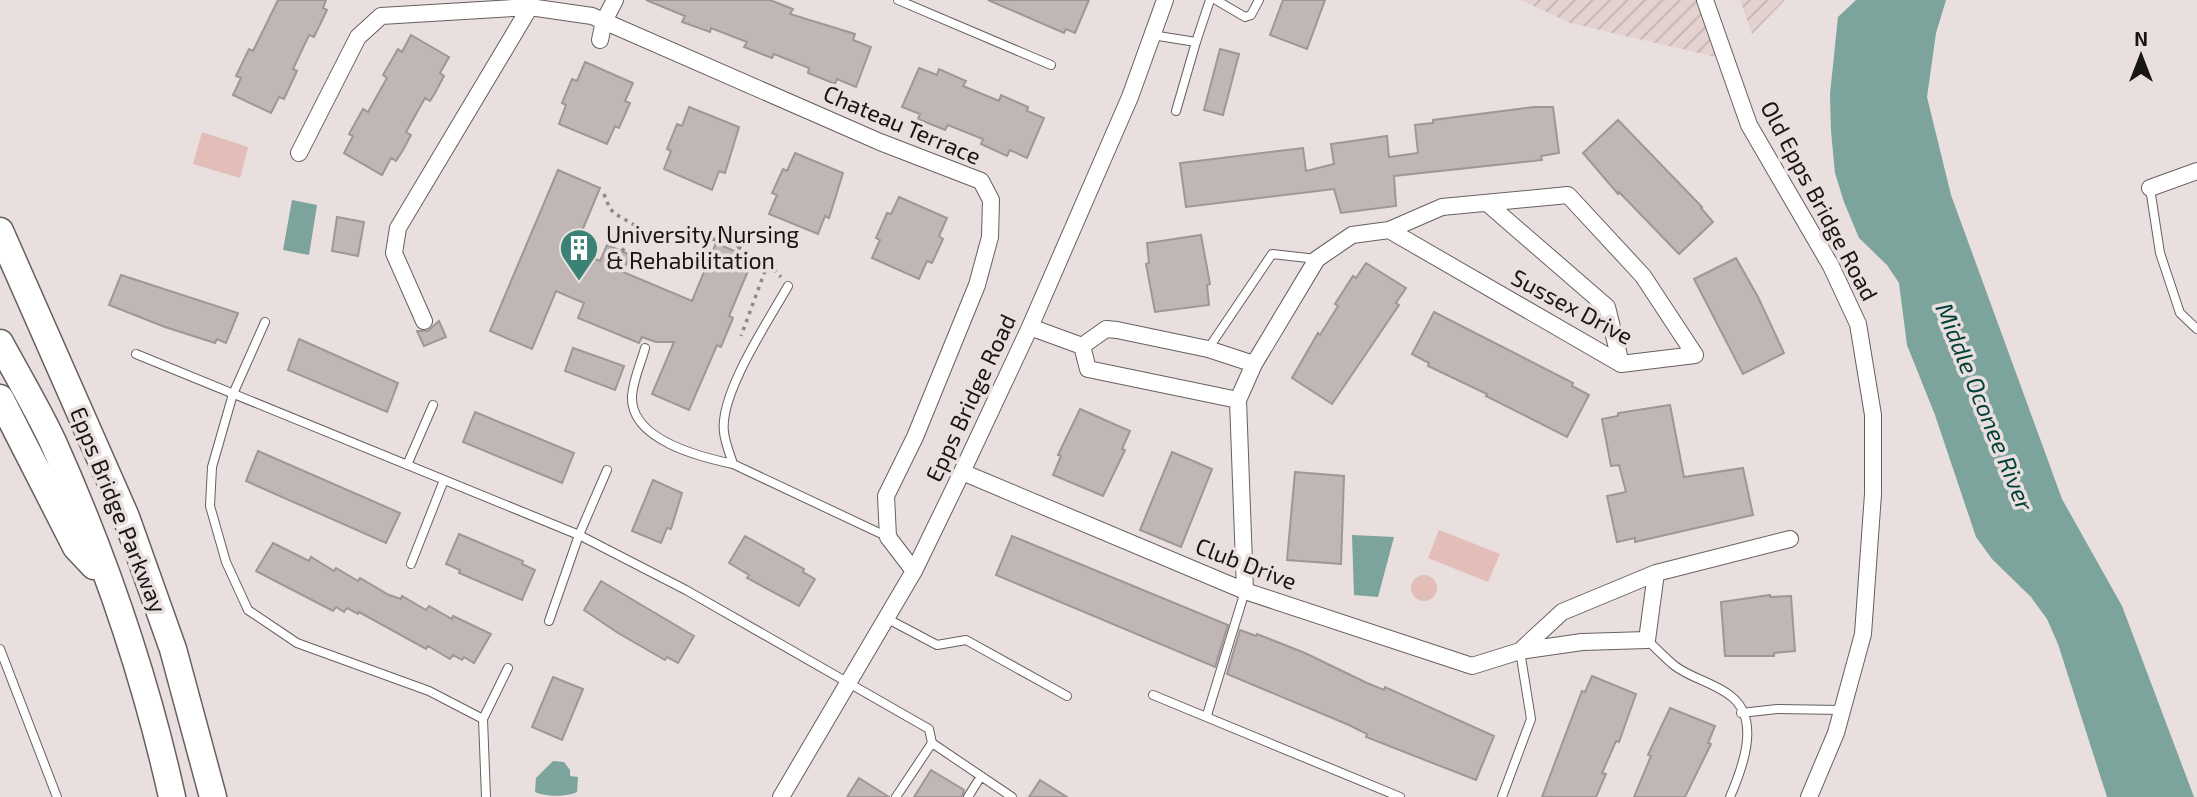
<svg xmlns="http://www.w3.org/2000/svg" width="2197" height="797" font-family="'Exo 2',sans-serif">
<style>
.industrial{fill:url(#industrial-furrows)}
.green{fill:#e3beb9}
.water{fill:#7ca39c}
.building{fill:#bfb6b5;stroke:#9f9695;stroke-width:2}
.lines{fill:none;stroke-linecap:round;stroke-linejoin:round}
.lane-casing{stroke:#68605f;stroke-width:10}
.street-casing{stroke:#68605f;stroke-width:18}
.primary-casing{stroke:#68605f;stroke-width:29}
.path{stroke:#908988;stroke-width:3.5;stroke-dasharray:3.5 5;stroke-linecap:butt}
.lane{stroke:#fff;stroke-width:8}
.street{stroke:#fff;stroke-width:16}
.primary{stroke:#fff;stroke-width:26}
.labels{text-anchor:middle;stroke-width:7;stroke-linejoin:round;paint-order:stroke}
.street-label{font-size:23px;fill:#181514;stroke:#e8dfde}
.poi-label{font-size:23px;fill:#181514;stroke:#e8dfde;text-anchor:start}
.water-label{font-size:24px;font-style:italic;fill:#003f38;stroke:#e8dfde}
</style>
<defs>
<pattern id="industrial-furrows" width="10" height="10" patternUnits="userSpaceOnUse" patternTransform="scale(1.75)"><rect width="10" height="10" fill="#e3d2cf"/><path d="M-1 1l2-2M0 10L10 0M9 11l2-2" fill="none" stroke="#c2b3b1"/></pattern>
</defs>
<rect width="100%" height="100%" fill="#e8dfde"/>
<path class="industrial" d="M1521,0H1699L1716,57L1570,23Z
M1740,0H1785L1752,34Z"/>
<path class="green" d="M202,132L248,147L240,178L193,164Z
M1439,530L1500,554L1488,582L1428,558Z
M1411 588a13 13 0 1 1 26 0a13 13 0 1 1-26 0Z"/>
<path class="water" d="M1856,0H1946L1936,33L1927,97L1951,195L2062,499L2122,606L2194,797H2107L2058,644L2047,619L2031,597L1992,559L1976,537L1935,415L1907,345L1899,283L1887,265L1859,238L1844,202L1835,173L1831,131L1830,94L1838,17Z
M292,200L317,205L309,255L283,250Z
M1352,535L1394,537L1378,597L1354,595Z
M553,761L564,762L570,770V776L578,777L577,792C567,797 546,797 535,792L536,778Z"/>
<path class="building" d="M278,0H326L323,8L327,10L314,37L309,35L293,69L297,71L284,99L279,97L271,113L233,95L241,78L236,76L249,49L253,51Z
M646,0H770L793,9L790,14L855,34L853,40L871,47L856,87L837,79L835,84L808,73L809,68L774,54L772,58L744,47L747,42L711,28L710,32L682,22L685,16Z
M988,0H1089L1075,33L1066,29L1064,33Z
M1283,0H1325L1307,49L1270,35Z
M411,35L449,57L440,73L444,76L435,93L430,101L425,98L406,132L411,135L403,150L396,161L391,158L382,175L344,153L353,136L349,134L363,109L368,112L387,78L383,75L398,49L402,52Z
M1220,49L1239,54L1223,115L1204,110Z
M585,62L633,83L625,101L630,103L619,128L615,126L607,144L559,124L566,105L562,103L572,79L577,81Z
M919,68L937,75L939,69L966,81L963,86L999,101L1001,95L1028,107L1027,111L1044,118L1027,158L1010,150L1007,156L981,144L983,139L948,125L945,130L918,119L920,114L902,107Z
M689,107L739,127L725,173L719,171L712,190L664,169L671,151L667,149L677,124L682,126Z
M1534,107H1553L1559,153L1541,156L1542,160L1394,176L1396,206L1341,213L1334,189L1186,207L1180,163L1303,148L1306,171L1334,164L1331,144L1387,136L1389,157L1418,153L1415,125L1433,123V120Z
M1618,120L1702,207L1701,208L1713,222L1679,254L1619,192L1618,194L1583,153Z
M795,153L843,173L829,218L825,216L818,234L769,214L777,195L772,193L783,169L787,171Z
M558,170L600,188L574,250L600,261L607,245L622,251L630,255L623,272L692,301L716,243L753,259L729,316L733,318L721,347L717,345L689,410L652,394L674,342H656L642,337L639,343L578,318L584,303L556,291L532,349L490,331Z
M899,197L947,218L939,236L943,239L932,263L927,261L919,279L872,258L880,240L876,238L887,213L891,214Z
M337,217L364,222L358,256L332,251Z
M1201,235L1210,284L1207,285L1209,305L1155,312L1146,264L1149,263L1147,243Z
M1736,258L1758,297L1784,353L1743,374L1694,279Z
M1366,263L1406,288L1396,303L1399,305L1332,404L1292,378L1318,333L1320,335L1338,306L1335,304L1353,276L1356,278Z
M121,275L238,313L226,343L217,339L215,343L165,327L109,305Z
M1434,312L1573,383L1572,386L1589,395L1567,437L1486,396L1487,394L1428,366L1429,363L1412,354Z
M439,321L446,337L424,346L417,331H428Z
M299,339L398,383L387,412L288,370Z
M573,348L624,366L615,390L565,371Z
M1670,405L1684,477L1743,468L1753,515L1635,542V538L1617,542L1607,496L1626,492L1619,465L1611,466L1602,419L1618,416V413Z
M1080,409L1130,431L1122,449L1125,450L1103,496L1053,475L1061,456L1058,455Z
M475,412L574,453L562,483L463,442Z
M258,451L400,513L386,543L246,481Z
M1172,452L1212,469L1181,547L1140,530Z
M1295,472L1344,476L1341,564L1287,560Z
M653,480L682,493L671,529L667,528L661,543L632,531Z
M459,534L523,561L522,564L535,570L522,600L459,573L460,570L446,564Z
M745,536L804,569L803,572L815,579L799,606L747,578L749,575L729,563Z
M1012,536L1228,625L1215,667L996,575Z
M273,543L309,561L311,557L334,571L336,568L358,581L360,578L389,595L401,599L402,596L426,610L429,606L452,619L453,616L491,634L474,663L464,657L462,660L453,655L450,659L428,646L426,649L359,612L358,614L347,608L344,612L336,607L333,611L256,571Z
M601,581L694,636L678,663L667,657L665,660L618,633L584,610Z
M1770,595V597L1791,596L1795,651L1774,653V656H1725L1721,602Z
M1240,630L1256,636L1257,634L1305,653L1367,683L1384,690L1385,687L1494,736L1476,780L1366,737L1367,734L1349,725L1227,674Z
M1592,676L1636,694L1619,742L1616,741L1602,773L1606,774L1596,797H1542L1582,691L1585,692Z
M553,677L583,689L562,740L532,727Z
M1670,708L1715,726L1708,743L1711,744L1685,797H1634L1651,756L1648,755Z
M931,770L964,790L962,797H914Z
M859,778L889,797H847Z
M1040,780L1067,797H1029Z"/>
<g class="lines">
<g class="lane-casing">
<path id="lane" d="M898,0L1051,65
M1216,0L1245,17L1251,15L1259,0
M1152,35L1196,42L1210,0
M1176,111L1196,42
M2150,188L2160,253L2180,313L2197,329
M788,286C769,320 719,394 724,432C725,443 730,454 733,464L888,537
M265,322L233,394L212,467L210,506L226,562L248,610L297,643L429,691L483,719L486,797
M645,348C641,363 633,380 632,396C630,440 700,457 733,464
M1208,349L1272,254L1317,259
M136,354L579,535L686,590L929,729L932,743L1012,797
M407,465L433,405
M411,564L444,480
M886,618L937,645L966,640L1067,696
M549,621L579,535L607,470
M1647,640C1656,648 1665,658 1675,666C1692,679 1716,683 1732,697C1761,721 1742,769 1730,797
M0,649L57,797
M1153,695L1400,797
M1741,713L1777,709L1842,710
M1207,715L1245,591
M483,719L508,668
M896,797L932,743
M968,797L981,776
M1502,797L1531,719L1520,651"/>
</g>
<g class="street-casing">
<path id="street" d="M1705,0L1749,125L1831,266L1858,324L1873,415V494L1863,634L1836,733L1809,797
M600,40L604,21L615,0
M299,153L358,37L381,16L530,7L592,16L880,142L981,181L991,200L990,237L977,285L915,437L886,496L888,537L914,571
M2150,188L2197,171
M1487,203L1607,307L1621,364
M424,321L394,253L398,228L530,7
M1030,327L1082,346
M1238,400L1088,369L1082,346L1106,329L1117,330L1208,349L1254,364
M962,472L1245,591L1472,666L1520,651L1582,642L1647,640L1656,573
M1245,591L1238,400L1254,364L1317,259L1352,235L1389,230L1621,364L1695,355L1643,276L1568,195L1442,207L1389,230
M1520,651L1562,612L1656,573L1790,539
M781,797L914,571L962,472L1030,327L1130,97L1165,0"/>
</g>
<g class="primary-casing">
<path id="primary" d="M0,231L126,517L173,649L213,797
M0,343C18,376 37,408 53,442C104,556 145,675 172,797
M0,398L76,547L94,566"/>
</g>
<path class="path" d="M604,194L610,209L617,215L662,241L674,243L717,239L738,246
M738,247L768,263L741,336
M622,251L640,230
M768,263L781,277"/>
<use href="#lane" class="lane"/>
<use href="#street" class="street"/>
<use href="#primary" class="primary"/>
</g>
<defs>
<g id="building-pin" transform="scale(2.0125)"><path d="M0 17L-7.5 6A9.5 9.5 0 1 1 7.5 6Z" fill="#3c8176" stroke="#e8dfde"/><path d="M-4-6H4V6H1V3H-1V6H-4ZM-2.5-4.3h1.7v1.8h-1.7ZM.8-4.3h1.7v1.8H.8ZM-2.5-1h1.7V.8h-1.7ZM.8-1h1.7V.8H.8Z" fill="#fff"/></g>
</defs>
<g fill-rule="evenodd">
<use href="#building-pin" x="579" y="248"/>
</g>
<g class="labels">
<g class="street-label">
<text transform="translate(902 125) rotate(23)" y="8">Chateau Terrace</text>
<text transform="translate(1819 201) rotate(62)" y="8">Old Epps Bridge Road</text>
<text transform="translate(1572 307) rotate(28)" y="8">Sussex Drive</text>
<text transform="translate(971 398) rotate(-65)" y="8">Epps Bridge Road</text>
<text transform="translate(118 510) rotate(68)" y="8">Epps Bridge Parkway</text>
<text transform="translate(1246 564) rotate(21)" y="8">Club Drive</text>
</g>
<g class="poi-label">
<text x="606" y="243">University Nursing<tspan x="606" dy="26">&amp; Rehabilitation</tspan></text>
</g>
<g class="water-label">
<text transform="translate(1984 407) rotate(68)" y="8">Middle Oconee River</text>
</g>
</g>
<g transform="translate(2141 56)" stroke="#e8dfde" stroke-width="5" paint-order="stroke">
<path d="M0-5L12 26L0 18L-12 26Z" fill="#181514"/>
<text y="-10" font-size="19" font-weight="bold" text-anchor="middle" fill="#181514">N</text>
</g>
</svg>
